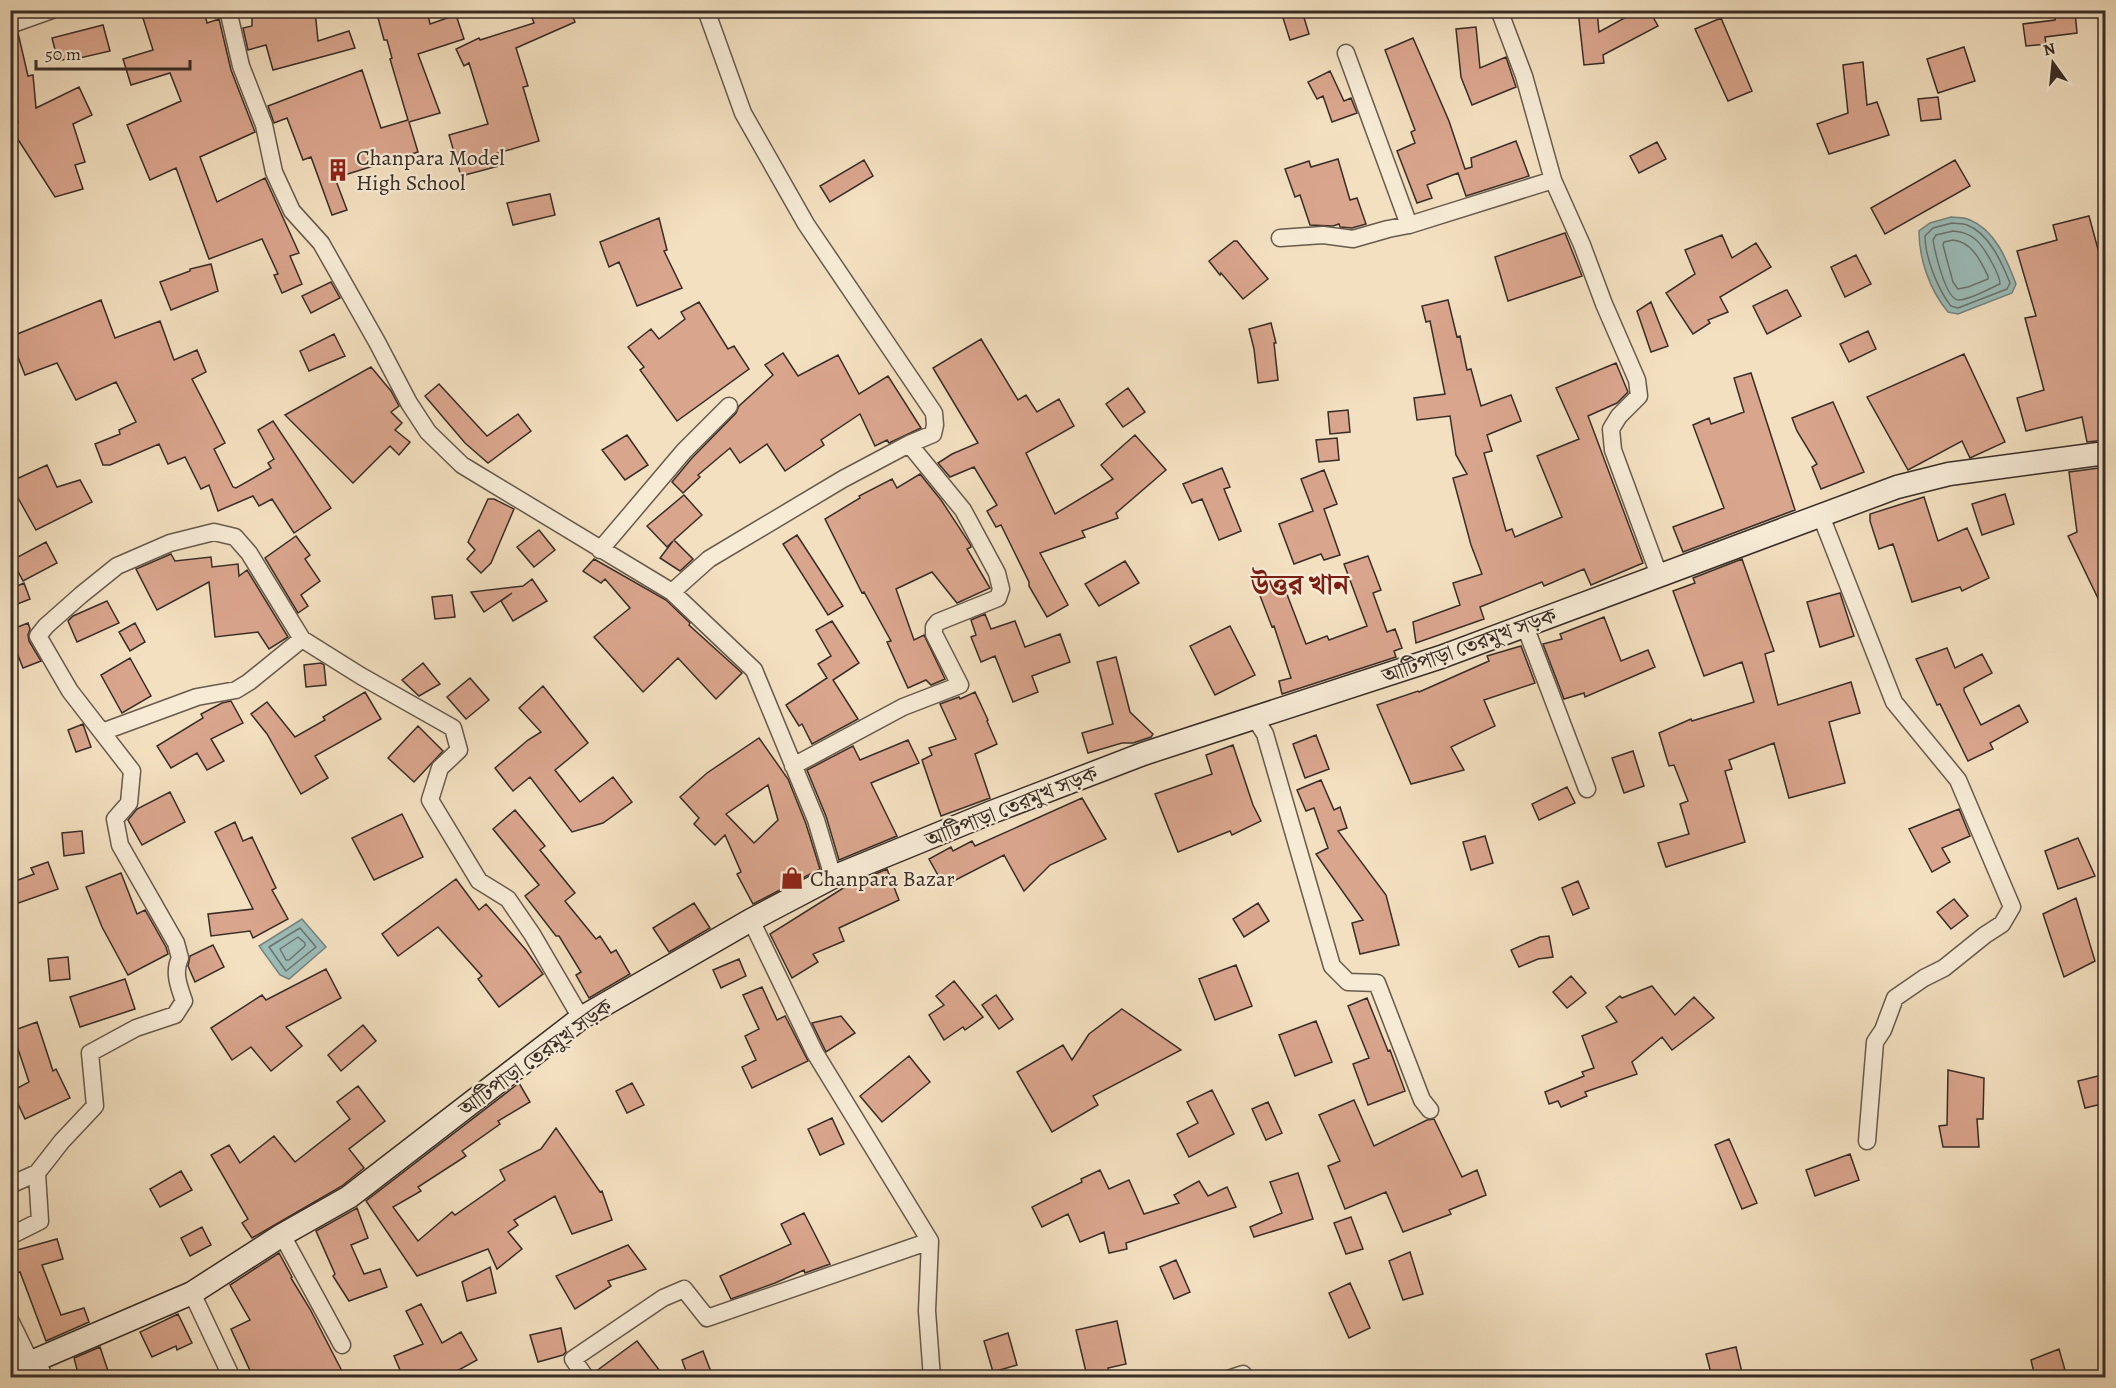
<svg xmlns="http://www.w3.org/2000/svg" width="2116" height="1388" font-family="Alegreya,'Noto Serif Bengali',serif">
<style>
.water{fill:#9cbcb8;stroke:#74837e;stroke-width:1.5}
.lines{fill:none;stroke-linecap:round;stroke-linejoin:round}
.shore{stroke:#6a746f;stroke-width:1.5}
.building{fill:#daa58d;stroke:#392d26;stroke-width:1.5;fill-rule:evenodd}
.minor-casing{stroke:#685a4c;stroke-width:19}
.secondary-casing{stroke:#392d26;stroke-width:25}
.minor{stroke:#f7ebd6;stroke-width:16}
.secondary{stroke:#f7ebd6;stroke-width:22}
.labels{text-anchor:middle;stroke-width:4.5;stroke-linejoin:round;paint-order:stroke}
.poi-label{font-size:22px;fill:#392d26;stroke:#f7ebd6;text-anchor:start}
.street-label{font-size:22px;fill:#392d26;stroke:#f7ebd6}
.district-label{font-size:28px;font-weight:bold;fill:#7a1f14;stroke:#f7ebd6}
</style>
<rect width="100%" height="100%" fill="#f3e0c0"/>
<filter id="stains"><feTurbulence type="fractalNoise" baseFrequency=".00333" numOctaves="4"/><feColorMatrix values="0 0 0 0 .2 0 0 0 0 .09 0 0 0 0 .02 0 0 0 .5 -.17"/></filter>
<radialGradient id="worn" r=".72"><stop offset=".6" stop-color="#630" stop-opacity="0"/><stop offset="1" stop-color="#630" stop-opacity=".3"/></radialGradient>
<path class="water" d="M1951,217C1957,218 1964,217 1970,220C1995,230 2007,260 2016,284L2012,293L1958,314L1948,312C1930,290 1919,260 1919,231L1930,223Z
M302,919L326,947L289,979L280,975L259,946Z"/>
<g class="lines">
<path class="shore" d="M1952,223C1956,224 1962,223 1967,225C1989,233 2002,263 2010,283L2007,289L1958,308L1951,306C1938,290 1925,257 1925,236L1933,228Z
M1953,231C1961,232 1968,233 1975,239C1983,245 2000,274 2000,284C1988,289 1972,299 1959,300C1946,301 1935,252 1933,240L1936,235Z
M1953,240C1972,242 1980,260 1988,276V279L1968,287L1958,289L1953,282L1943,245L1944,242Z
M300,928L316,947L286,971L269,947Z
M298,937L305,943V946L289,960H286L280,949Z"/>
</g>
<path class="building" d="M158,10H204L207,23L219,19L231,70L255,132L200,157L217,202L265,178L299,253L290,256L302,284L282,293L274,275L278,274L262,239L209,259L176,168L150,180L127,125L181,101L170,73L131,85L123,59L153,50L142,15Z
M252,10H315L318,41L349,31L355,48L273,70L266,45L248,50L243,28L252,26Z
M389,10H427L430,24L456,15L464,39L418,54L440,113L409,122L418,152L335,178L347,210L332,215L311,157L303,160L287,118L274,123L268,106L362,70L381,128L408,120L390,59L392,58L387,40H384L377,14Z
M529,10H558L560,15L571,12L575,22L516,48L528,86L523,87L539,141L495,154L499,166L461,176L449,135L488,124L469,63L464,66L456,49L479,38L480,40L534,23Z
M1578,10H1597L1599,32L1639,10H1649L1658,26L1603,55L1604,63L1584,65Z
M1302,11L1309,34L1290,40L1283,18Z
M2075,11L2077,33L2045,37L2046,44L2026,46L2023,24L2055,20V14Z
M1721,18L1752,91L1728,101L1695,29Z
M103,25L110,51L80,58L79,56L58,61L52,38Z
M1476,27L1480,68L1506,57L1516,87L1472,105L1461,77L1456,29Z
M18,33L28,76L33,75L36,108L79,87L92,115L73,124L85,162L75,165L83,189L55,197L10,127L18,123L10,63V35Z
M1413,38L1449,121L1465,169L1472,167L1471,158L1516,141L1529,176L1466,196L1458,173L1427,185L1432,198L1417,203L1397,151L1415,143L1411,132L1415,130L1385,50Z
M1964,47L1975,81L1938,93L1927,59Z
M1863,62L1867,105L1877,102L1889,135L1829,154L1817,124L1848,113L1843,65Z
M1330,71L1344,101L1351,98L1357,113L1332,122L1323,96L1317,99L1308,82Z
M1938,97L1941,119L1921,121L1918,99Z
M1657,142L1666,159L1639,173L1630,156Z
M1338,159L1350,200L1357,198L1366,224L1352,228L1340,227L1339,224L1333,226L1310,225L1300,195L1295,197L1285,169L1309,161L1311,167Z
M864,160L873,176L830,202L820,186Z
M1955,160L1970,186L1885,234L1871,208Z
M550,194L555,215L513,225L507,203Z
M2089,216L2106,279V440L2087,442L2082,417L2026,431L2017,398L2044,390L2025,318L2036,316L2017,251L2057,240L2053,225Z
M659,218L667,250L664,251L682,288L637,306L619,262L609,267L600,242Z
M1565,233L1582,276L1508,301L1495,257Z
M1722,235L1732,258L1756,243L1771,267L1720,297L1728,312L1708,320L1710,323L1693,334L1666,293L1695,274L1685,250Z
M1234,241H1237L1268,279L1243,299L1221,273L1220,275L1209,261Z
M1856,255L1871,284L1845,297L1831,267Z
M211,264L218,291L171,310L160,282L190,271V269Z
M331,282L340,298L311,313L302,296Z
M1786,290H1787L1801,316L1767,334L1753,306Z
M101,300L115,338L160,321L174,360L197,350L206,372L192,379L225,443L214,449L233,487L236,488L271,468L268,463L274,459L258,430L273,421L331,508L294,533L272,499L259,506L253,496L218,511L209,485L201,489L185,457L168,464L159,444L110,465H103L95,444L120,434L119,430L136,422L116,382L76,400L57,363L25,375L10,337Z
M1448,300L1457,337L1460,336L1467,370L1471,369L1481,406L1511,395L1521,421L1487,435L1492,451L1484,453L1506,531L1512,529L1515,537L1562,517L1537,456L1579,439L1556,388L1616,363L1628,392L1617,403L1588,416L1643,563L1591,585L1584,569L1544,586L1542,582L1480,607L1484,619L1416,643L1413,622L1460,605L1453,583L1482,574L1471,545L1453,478L1467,474L1456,455L1450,416L1417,420L1414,398L1445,394L1430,321L1426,322L1422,306Z
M699,302L728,349L734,346L749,369L677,421L640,370L644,367L628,347L651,329L659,339L685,319L681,312Z
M1651,302L1668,346L1651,352L1637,311Z
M1271,323L1276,343H1274L1278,380L1258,383L1254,349L1249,329Z
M1868,331L1876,349L1849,362L1840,344Z
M334,334L345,356L309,371L300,351Z
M981,339L1018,400L1026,395L1037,412L1059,399L1074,426L1026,453L1055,514L1113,479L1101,465L1135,435L1166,470L1116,513L1118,518L1082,531L1085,537L1040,553L1068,605L1047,617L1029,586V582L1001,525L996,527L987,511L997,505L974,467L950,477L938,463L952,454L978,443L933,368Z
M783,353L798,376L838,355L859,394L888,376L921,428L889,443L887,440L875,446L860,414L821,440L824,445L785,471L767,444L740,463L730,448L698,475L700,477L683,493L672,482L692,458L736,413L739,406L773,375L765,365Z
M1964,354L2005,442L1970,458L1962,441L1908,470L1867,397Z
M371,367L391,391L399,406L391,412L402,423L395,430L410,442L399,455L390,446L353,483L285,415Z
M1751,373L1795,510L1683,552L1673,527L1724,508L1693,425L1709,418L1711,424L1744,412L1734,378Z
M439,384L487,436L518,414L531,431L488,463L465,443L425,396Z
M1128,388L1145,412L1123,427L1106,404Z
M1833,402L1864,472L1821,489L1812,467L1817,464L1797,431L1792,418Z
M1348,410L1350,432L1330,434L1328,412Z
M627,435L648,465L625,480L602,450Z
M1337,438L1339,460L1319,462L1316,440Z
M47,465L57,487L80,480L92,502L36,530L18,498L16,499L10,482Z
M2106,467V615L2068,536L2077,532L2069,472Z
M1222,468L1230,487L1224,489L1241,531L1219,540L1202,499L1192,503L1183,484Z
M1324,470L1337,504L1324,509L1340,555L1324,560L1321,554L1294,564L1279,524L1313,511L1301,479Z
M920,474L941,500L970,544L971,547L967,549L990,588L957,603L932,572L896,589L914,640L924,635L945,679L931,685L926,680L908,688L887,642L891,641L864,592L862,593L825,519L860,498L859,496L892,479L897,488Z
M2005,494L2014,524L1982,535L1972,504Z
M684,495L702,515L674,540L693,559L680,571L660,558L673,541L667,547L647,526Z
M1924,497L1938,541L1967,528L1989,578L1962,591L1960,587L1912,602L1893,544L1879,549L1870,521V514Z
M488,499H494L514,509L491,563L481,573L467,559L475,550L468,542Z
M539,530L555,550L534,567L517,547Z
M797,535L843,606L828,615L783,544Z
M296,536L310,555L305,559L320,581L301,595L308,606L298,613L265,558Z
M46,542L57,563L23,581L12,560Z
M171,554L175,561L211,557L212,567L238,564L239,576L247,570L288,637L269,649L258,632L215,637L209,582L157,610L136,569Z
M1368,556L1381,590L1373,593L1387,632L1395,629L1402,648L1394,651L1396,657L1282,694L1279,681L1291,678L1274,626L1272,627L1259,593L1283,584L1306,644L1327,636L1329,640L1367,626L1344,564Z
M594,559L666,600L690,623L689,625L742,673L716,699L678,658L643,692L594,637L630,608L605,579L601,583L583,571Z
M1742,559L1774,651L1765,654L1778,705L1851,682L1860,713L1829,722L1845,783L1789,798L1774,743L1729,760L1732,769L1725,771L1745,842L1666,867L1658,843L1689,834L1680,804L1688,801L1674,765L1669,766L1659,733L1691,719L1692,721L1754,702L1742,662L1704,676L1673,591L1695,583L1693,578Z
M1125,561L1139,583L1099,606L1085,584Z
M532,579L547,601L513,621L501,601L512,593L484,612L471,592L523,586Z
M24,583L30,599L10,607V589Z
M1840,593L1854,636L1820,647L1807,602Z
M452,595L455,617L435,619L432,597Z
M107,601L119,623L77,642L68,621L73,616Z
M985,614L991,629L1015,621L1025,647L1060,634L1070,662L1032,676L1038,692L1013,702L995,656L981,662L971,637L976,635L971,620Z
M1604,617L1621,661L1648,650L1655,667L1585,697L1584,693L1564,699L1543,644L1562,639L1560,634Z
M832,621L859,663L833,680L858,719L812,744L802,724L799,726L786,705L827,678L818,664L831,656L816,630Z
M28,623L30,629L28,635L29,641L41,661L23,668L10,635V630Z
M135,623L145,642L130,651L119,632Z
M1230,626L1255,675L1215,695L1190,646Z
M1521,646L1535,683L1484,700L1495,726L1451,747L1464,770L1411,784L1377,705L1418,691L1419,692L1489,661L1487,656Z
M1947,648L1955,668L1982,654L1992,673L1964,688V691L1981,725L2019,705L2028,722L1990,743L1993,749L1968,761L1940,704L1937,705L1916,659Z
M1116,657L1130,712L1153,734L1151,737L1133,743H1122L1088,753L1082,733L1113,724L1097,662Z
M130,658L151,696L122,713L101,675Z
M321,663L324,665L326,685L306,687L304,665Z
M423,663L440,684L419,696L402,680Z
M470,678L489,700L466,719L447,697Z
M543,686L588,743L555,770L580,802L613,777L632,802L603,823L572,832L530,777L513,791L495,768L528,740L541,732L519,708Z
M365,692L381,719L315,756L328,778L301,794L267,734L251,714L267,702L295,737L325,720L323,717Z
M975,692L988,720L987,721L997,744L975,754L990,798L941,816L922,760L932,755L929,748L956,739L940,704L959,697L960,699Z
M231,701L243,723L211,739L224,761L207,770L197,753L171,768L157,746L203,718L201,714L222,703Z
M83,724L91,747L76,752L68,730Z
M418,726L443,751L414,782L388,758Z
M1316,735L1329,769L1305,778L1293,744Z
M759,738L788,779L806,824L820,869L753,904L737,874L741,872L725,835L715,845L694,824L699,818L680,797L707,773ZM768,785L778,820L754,843L726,814Z
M908,740L919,763L871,783L897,836L839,860L826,816L807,770L853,746L860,760Z
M1233,745L1253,805L1261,821L1232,835L1230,831L1178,852L1155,794L1212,774L1206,755Z
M1633,751L1644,786L1624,793L1612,758Z
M1321,780L1334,810L1340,807L1347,828L1338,831L1386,895L1399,945L1360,954L1352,923L1363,920L1316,854L1328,848L1314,808L1306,811L1297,790Z
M1567,787L1575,803L1539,820L1532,804Z
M170,792L185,822L142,845L128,820L137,809Z
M1082,798L1106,839L1050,865L1024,891L1004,855L944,886L929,859L951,847L953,851L972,841L975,846Z
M1959,809L1970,836L1942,848L1950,862L1932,872L1909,829Z
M515,810L545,846L540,850L575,893L565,901L596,939L600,936L611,953L616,950L630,974L589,998L576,975L581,972L559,936H556L525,896L539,885L493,829Z
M402,814L423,857L374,880L352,838Z
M235,822L243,841L252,837L276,888L272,890L288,919L253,938L250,931L211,936L208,914L253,909L215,832Z
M82,831L84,853L64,856L62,833Z
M1485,836L1493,863L1471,870L1463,842Z
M2078,838L2095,876L2058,889L2045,851Z
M48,862L58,889L10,906V883L34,874L31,868Z
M887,869L899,900L839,928L844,941L813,954L818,962L792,978L770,934L845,887Z
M121,873L137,914L145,910L166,947L168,954L128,975L102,927L86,887Z
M456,879L479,910L486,904L526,950L543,974L499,1007L478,979L482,976L438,927L398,956L382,934Z
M1578,881L1589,908L1573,915L1562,888Z
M2076,898L2095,961L2064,977L2043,914Z
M1954,899L1968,916L1951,929L1937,912Z
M694,903L710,928L669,952L653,928Z
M1258,903L1269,921L1244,937L1233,919Z
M1549,936L1553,957L1538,959L1519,967L1511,950L1540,937Z
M213,945L224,967L195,982L188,966L190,956Z
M68,957L70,979L50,981L48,959Z
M739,959L746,976L721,988L713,970Z
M1236,965L1252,1006L1215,1020L1199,979Z
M326,969L341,998L286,1027L302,1046L271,1071L251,1047L232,1060L211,1028L262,995L266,1000Z
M1571,976L1586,993L1567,1008L1553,992Z
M125,979L135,1009L80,1027L70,997Z
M954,981L983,1017L965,1030L963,1027L944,1040L929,1015L944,1005L936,996Z
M1652,986L1675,1015L1694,997L1714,1018L1672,1050L1662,1037L1632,1062L1637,1074L1585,1092L1587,1096L1561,1107L1558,1101L1549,1104L1545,1092L1584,1076L1582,1072L1594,1068L1582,1036L1617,1022L1606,1007L1620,996L1622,998Z
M762,987L777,1020L785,1016L808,1061L752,1088L742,1067L756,1060L745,1036L759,1029L743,995Z
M996,995L1013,1019L999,1029L982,1005Z
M1367,998L1388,1051L1390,1050L1405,1091L1368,1105L1353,1064L1369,1058L1348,1006Z
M1122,1009L1181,1050L1093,1096L1098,1105L1052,1132L1017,1072L1063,1045L1072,1060L1089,1034Z
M841,1016L855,1033L826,1052L812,1023Z
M1316,1021L1332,1062L1295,1076L1279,1035Z
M37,1022L53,1071L56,1069L70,1098L25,1119L12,1091L29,1082L12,1031Z
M363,1025L376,1041L341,1071L328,1055Z
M909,1056L930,1082L882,1122L860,1096Z
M1948,1070L1984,1078L1983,1119H1977L1979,1147H1943L1939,1126L1947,1125Z
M2106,1074V1103L2085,1108L2078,1081Z
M519,1083L530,1102L498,1121L500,1124L462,1151L466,1156L418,1187L421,1191L393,1207L418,1241L452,1212L455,1215L505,1180L500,1170L541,1149L556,1128L600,1192L602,1191L612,1220L572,1234L555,1196L514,1220L518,1225L508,1232L522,1249L497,1269L488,1249L417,1276L366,1201Z
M632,1083L644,1105L627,1113L616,1091Z
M358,1086L385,1121L349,1149L364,1168L342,1186L252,1238L242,1223L248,1219L211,1155L229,1145L240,1163L274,1136L295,1162L350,1119L337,1102Z
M1212,1090L1234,1134L1189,1157L1177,1134L1198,1123L1187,1102Z
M1354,1100L1374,1146L1427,1120L1434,1119L1462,1177L1477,1170L1486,1195L1449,1210L1451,1214L1403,1232L1386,1192L1345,1209L1328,1166L1340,1161L1319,1115Z
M1268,1102L1282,1133L1266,1140L1252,1109Z
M832,1118L844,1144L820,1155L808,1129Z
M1729,1139L1757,1203L1742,1209L1715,1145Z
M1850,1154L1859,1180L1815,1196L1806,1170Z
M1100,1170L1109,1189L1129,1180L1144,1214L1179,1203L1174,1195L1199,1181L1208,1196L1227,1187L1236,1207L1126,1243L1127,1249L1109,1253L1104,1232L1080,1242L1068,1214L1042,1227L1032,1207L1082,1182L1081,1179Z
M181,1171L192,1190L160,1207L150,1189Z
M1298,1173L1313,1219L1254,1237L1250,1227L1282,1213L1270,1182Z
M357,1208L368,1238L351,1245L364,1274L380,1269L387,1287L349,1301L333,1276L335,1274L316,1231Z
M804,1213L830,1264L805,1273L804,1270L775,1283L731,1299L720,1276L791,1244L781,1224Z
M1351,1217L1363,1249L1346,1254L1334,1223Z
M202,1227L211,1245L190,1256L181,1238Z
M57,1239L63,1259L42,1265L61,1315L84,1308L89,1322L46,1341L20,1272L14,1274L10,1263V1252Z
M628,1245L646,1269L608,1281L611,1286L575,1309L556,1276Z
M1410,1252L1423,1294L1403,1300L1389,1261Z
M279,1253L292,1277L291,1278L310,1309L345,1377H253L231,1329L250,1320L230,1285Z
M1176,1260L1190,1292L1174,1299L1160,1267Z
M490,1267L496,1293L467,1301L462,1282Z
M1350,1283L1370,1328L1349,1338L1329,1293Z
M421,1304L442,1343L461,1332L477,1360L446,1377H403L394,1356L423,1344L406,1311Z
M178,1314L192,1343L177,1350L176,1346L152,1357L140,1332Z
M1117,1321L1126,1364L1108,1368L1109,1371L1087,1376L1076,1330Z
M561,1328L566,1352L563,1355L538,1362L530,1335Z
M1008,1333L1017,1365L993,1372L984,1341Z
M637,1341L660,1371L650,1377H596L595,1372Z
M100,1347L110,1377H79L74,1358Z
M1736,1347L1743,1377H1712L1706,1354Z
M2059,1349L2065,1370L2044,1377H2035L2031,1360Z
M703,1351L713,1377H688L682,1360Z"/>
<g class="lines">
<g class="minor-casing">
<path id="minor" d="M228,10L241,66L264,125L274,172L292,211L321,243L377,342L409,403L428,432L462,465L672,592L754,670L816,820L833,877
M1499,10L1524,76L1553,180L1582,245L1604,304L1637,380L1639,396L1619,416L1611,429L1613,450L1659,575
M10,25L52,10
M1346,53L1409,225
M1280,238L1323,235L1353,239L1388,229L1409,225L1553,180
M1821,516L1894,702L1958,780L2012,907L2002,924L1985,935L1944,968L1924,978L1895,998L1883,1030L1875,1042L1867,1141
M600,550L684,451L729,406
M672,592L709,559L843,479L909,444L933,434L935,425L934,413L806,224L743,113L706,10
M1525,626L1587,789
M1254,717L1265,734L1332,966L1348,982L1377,983L1422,1100L1430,1110
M102,732L197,697L236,690L249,682L302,639
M793,766L903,707L960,685L934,634V627L938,622L998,598L1001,589L997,573L963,510L909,444
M751,920L815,1053L930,1241L927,1311L932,1378
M10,1185L37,1173L62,1141L95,1106L90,1053L136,1028L175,1015L184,1001C179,987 173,972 180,958L176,943L120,845L115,819L129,803L132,771L70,691L38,636L46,626L81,595L117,566L170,543L214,532L235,537L249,553L302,639L361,676L453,728L459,750L440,768L430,800L479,881L508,899L532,934L581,1018
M282,1235L342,1345
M10,1236L40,1221L37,1173
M192,1293L232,1378
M10,1320L30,1361
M36,1360L45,1378
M586,1378L573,1359L663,1298L684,1289L707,1318L930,1241
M1231,1378L1243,1374L1244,1378"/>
</g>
<g class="secondary-casing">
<path id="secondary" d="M10,1367L36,1360L192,1293L282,1235L349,1197L581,1018L751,920L833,877L992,812L1143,754L1441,657L1897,487L1949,474L2106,453"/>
</g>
<use href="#minor" class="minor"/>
<use href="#secondary" class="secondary"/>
</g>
<defs>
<g id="building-bare" transform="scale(1.8)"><path d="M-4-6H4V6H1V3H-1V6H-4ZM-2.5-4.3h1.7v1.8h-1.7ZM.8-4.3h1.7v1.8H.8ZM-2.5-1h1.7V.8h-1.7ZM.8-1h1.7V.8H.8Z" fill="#8f2418" stroke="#f7ebd6" stroke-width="2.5" paint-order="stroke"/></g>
<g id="shop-bare" transform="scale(1.8)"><path d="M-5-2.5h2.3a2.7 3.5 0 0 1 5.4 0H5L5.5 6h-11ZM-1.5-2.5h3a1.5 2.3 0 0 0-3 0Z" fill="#8f2418" stroke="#f7ebd6" stroke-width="2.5" paint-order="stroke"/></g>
</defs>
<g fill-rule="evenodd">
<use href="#building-bare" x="338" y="170"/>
<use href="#shop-bare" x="792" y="878"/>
</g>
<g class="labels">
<g class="poi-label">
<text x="356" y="165">Chanpara Model<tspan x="356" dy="25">High School</tspan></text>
<text x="810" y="886">Chanpara Bazar</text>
</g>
<g class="street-label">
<text transform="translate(1469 645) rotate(-20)" y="8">আটিপাড়া তেরমুখ সড়ক</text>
<text transform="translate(1011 806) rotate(-22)" y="8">আটিপাড়া তেরমুখ সড়ক</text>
<text transform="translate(535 1057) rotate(-36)" y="8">আটিপাড়া তেরমুখ সড়ক</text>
</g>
<g class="district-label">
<text x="1300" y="594">উত্তর খান</text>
</g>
</g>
<rect width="2116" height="1388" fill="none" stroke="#f3e0c0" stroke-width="36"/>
<rect x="12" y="12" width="2092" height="1364" fill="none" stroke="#392d26" stroke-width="3"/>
<rect x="18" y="18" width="2080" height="1352" fill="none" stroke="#392d26" stroke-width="1.5"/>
<g transform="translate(2053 63) rotate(345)" stroke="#f7ebd6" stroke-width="4.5" paint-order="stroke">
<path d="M0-4.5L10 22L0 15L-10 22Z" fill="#392d26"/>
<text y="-9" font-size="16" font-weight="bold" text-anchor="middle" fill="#392d26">N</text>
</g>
<path d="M36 60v9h154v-9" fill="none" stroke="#392d26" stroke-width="3"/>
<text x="45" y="60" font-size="18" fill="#392d26" stroke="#f7ebd6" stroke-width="4.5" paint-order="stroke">50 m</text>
<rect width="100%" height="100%" filter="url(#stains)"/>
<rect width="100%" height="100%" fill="url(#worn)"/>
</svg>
